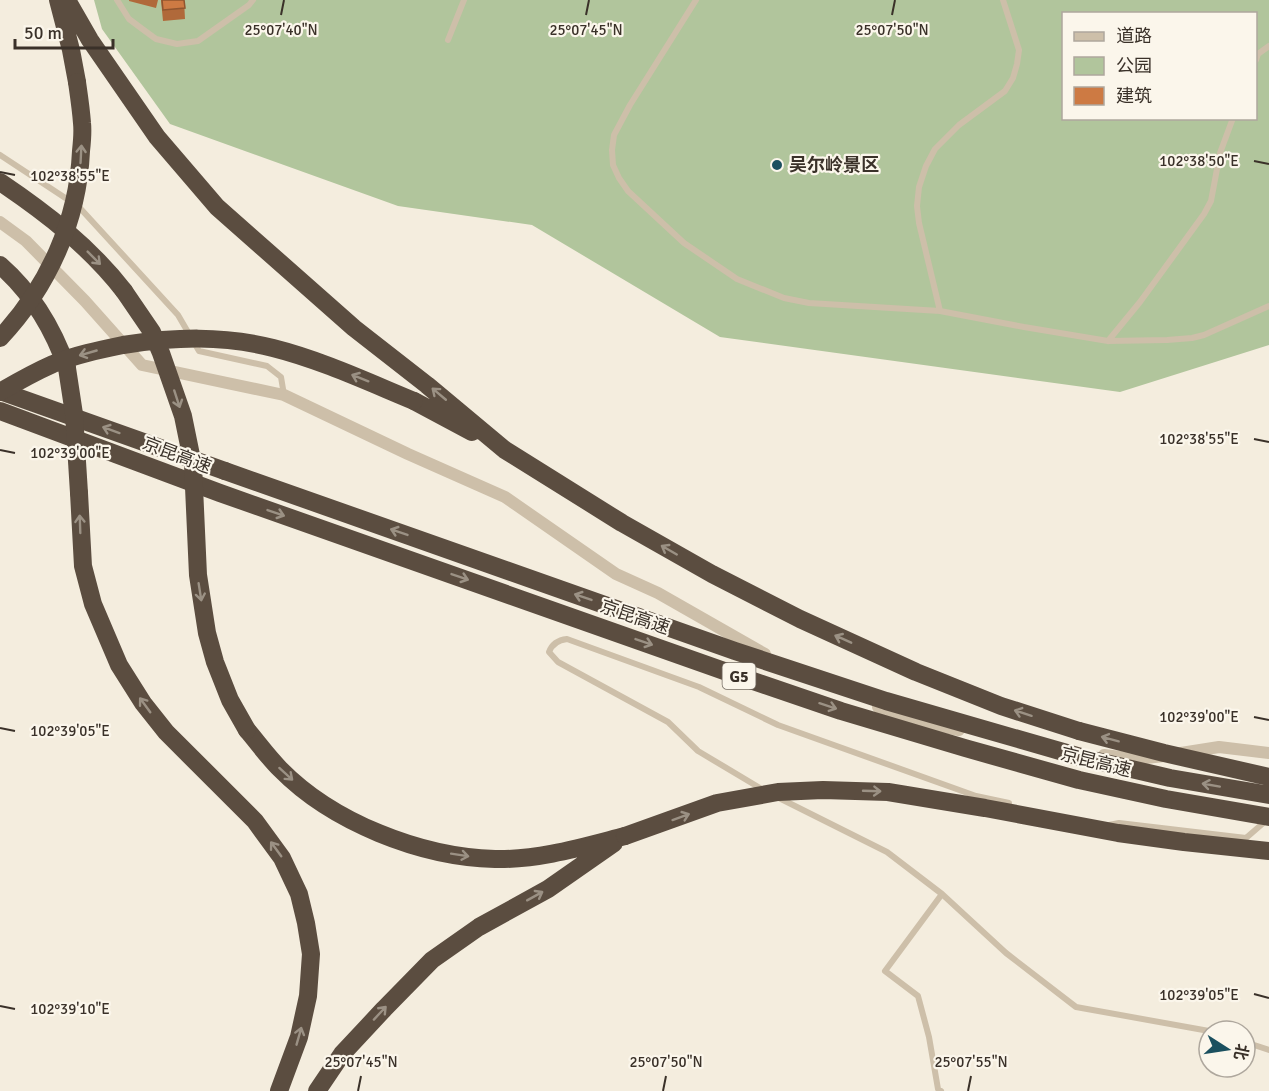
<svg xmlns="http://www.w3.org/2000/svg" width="1269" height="1091" font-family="Signika,'Noto Sans SC',sans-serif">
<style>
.green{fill:#b1c59c;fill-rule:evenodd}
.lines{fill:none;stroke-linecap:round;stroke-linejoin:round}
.lane{stroke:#cdbfa9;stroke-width:6}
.street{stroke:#cdbfa9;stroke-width:12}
.highway{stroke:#5b4d40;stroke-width:18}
.highway-bridge{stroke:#5b4d40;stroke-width:18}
.wall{fill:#b0693a}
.building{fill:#cd7a43;stroke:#90552f;stroke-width:1.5}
.oneway{stroke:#9b9184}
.ticks{fill:none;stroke:#3a3129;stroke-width:2}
.poi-dot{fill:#1b505f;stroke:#fbf6eb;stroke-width:2}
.labels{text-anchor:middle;stroke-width:4.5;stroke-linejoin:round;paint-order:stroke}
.shield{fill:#fbf6eb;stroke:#746c63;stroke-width:1.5}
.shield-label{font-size:16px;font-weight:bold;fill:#3a3129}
.poi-label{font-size:18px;font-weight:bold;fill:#3a3129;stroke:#fbf6eb;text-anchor:start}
.street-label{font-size:18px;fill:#3a3129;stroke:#fbf6eb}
.ticks-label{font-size:15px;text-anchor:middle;fill:#3a3129;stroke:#fbf6eb;stroke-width:4.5;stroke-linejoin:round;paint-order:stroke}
</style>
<rect width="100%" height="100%" fill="#f4edde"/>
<path class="green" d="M94,0H1269V345L1120,392L720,337L532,225L398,206L170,124L102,29ZM1064,14H1256V118H1064Z"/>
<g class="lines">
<path class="lane" d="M117,0L129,19L141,28L156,39L177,44L198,41L249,5L253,0
M696,0L630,105L614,135L612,150L613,165L619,178L628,191L684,243L737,279L784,298L809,303L940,311L1024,327L1108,341L1167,340L1192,338L1204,335L1269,306
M448,40L464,0
M1256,60L1258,54L1269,46
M0,155L79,207L178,315L199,351L267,366L281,377L284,395
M940,311L919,223L917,206L919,187L926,166L935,149L959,125L1005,91L1013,78L1017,64L1019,50L1003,0
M1108,341L1140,302L1204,214L1211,201L1220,153L1233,118
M765,791L698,751L668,722L558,662L549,652C552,644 558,640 567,639L699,687L778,725L976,796L1009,803
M779,798L887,852L942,894L885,971L918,996L929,1037L938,1089L941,1091
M1109,825L1119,823L1246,838L1268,819
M942,894L1006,953L1076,1007L1209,1031
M1245,1042L1269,1050"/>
<path class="street" d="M0,222L26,241L85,301L142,365L284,395L408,454L505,497L616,574L658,593L765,654
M878,707L920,722L959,730
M1181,753L1219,747L1269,753
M1104,755L1137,759L1164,756"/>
<path class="highway" d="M58,0L71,50L77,82
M67,0L90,40L157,137L217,207L354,328L427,385L505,450L622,523L712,574L800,619L916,672L1001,706L1079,731
M0,182C46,213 90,247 124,291
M0,265C32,293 53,328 67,368
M0,391L225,471
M414,401L472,432
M0,411L220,493L727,672L841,711L965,748L1079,780L1166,799L1269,817
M79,493L83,566L93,604L119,665L143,703L166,732L255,821L282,858L299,894L306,923L311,954L308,996L299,1037L279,1091
M247,730C258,743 268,757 280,769C332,822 420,857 495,859C539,860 582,847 625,836
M317,1091L342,1054L384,1009L432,960L479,927L548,889L614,843"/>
<path class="highway-bridge" d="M124,291L152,332L161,353L183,416L193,465L198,575L207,633L215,662L230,700L247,730
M0,338C48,287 78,221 81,151C82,142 83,132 82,123C81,109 79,96 77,82
M67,368L74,414L79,493
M0,392C17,382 35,372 53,364C75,355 99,350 123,345C175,337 222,335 273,348C321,360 368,382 414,401
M225,471L735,651L886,701L1084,758L1170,778L1269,795
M1079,731L1164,753L1269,777
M625,836L717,803L778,792L823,790L888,792L985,808L1118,833L1184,842L1269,851"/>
</g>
<path class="wall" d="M129,0H158L156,8L129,1Z
M161,0H184L185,19L163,21Z"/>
<path class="building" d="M162,0H184L185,8L163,10Z"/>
<defs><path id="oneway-shaft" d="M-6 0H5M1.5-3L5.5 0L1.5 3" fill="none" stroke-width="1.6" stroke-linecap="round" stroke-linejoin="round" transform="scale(1.5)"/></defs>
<g class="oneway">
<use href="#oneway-shaft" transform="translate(81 154) rotate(-87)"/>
<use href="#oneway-shaft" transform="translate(94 258) rotate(45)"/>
<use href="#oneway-shaft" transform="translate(88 353) rotate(164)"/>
<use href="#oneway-shaft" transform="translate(360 378) rotate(-158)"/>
<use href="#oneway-shaft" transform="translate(439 394) rotate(-140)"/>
<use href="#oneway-shaft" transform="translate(177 399) rotate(72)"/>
<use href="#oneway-shaft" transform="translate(111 430) rotate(-160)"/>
<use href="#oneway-shaft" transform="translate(276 513) rotate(19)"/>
<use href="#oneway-shaft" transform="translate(80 524) rotate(-92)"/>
<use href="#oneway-shaft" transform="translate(399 532) rotate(-161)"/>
<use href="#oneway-shaft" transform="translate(669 550) rotate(-150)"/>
<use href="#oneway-shaft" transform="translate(460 577) rotate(19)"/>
<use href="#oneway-shaft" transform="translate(200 592) rotate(81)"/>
<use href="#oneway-shaft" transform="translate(583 597) rotate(-161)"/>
<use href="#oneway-shaft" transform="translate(843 639) rotate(-156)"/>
<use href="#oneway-shaft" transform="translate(644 642) rotate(19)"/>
<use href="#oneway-shaft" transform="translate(145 705) rotate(-126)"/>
<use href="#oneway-shaft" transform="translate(828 706) rotate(18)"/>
<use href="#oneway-shaft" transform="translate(1023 713) rotate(-162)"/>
<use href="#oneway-shaft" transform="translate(1110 739) rotate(-165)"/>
<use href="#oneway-shaft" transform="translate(286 774) rotate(42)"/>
<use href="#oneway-shaft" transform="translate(1211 785) rotate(-170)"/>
<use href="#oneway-shaft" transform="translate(872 791) rotate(2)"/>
<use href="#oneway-shaft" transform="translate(681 817) rotate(-20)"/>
<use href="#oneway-shaft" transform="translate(276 849) rotate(-126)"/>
<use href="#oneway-shaft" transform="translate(460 855) rotate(9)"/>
<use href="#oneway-shaft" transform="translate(535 896) rotate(-29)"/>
<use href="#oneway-shaft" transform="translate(380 1013) rotate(-47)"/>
<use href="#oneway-shaft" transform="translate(299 1036) rotate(-74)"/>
</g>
<path class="ticks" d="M281,15L284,0M586,15L589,0M892,15L895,0M1254,161L1269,164M0,172L15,175M1254,439L1269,442M0,450L15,453M1254,717L1269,720M0,728L15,731M1254,994L1269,998M0,1006L15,1009M358,1091L361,1076M663,1091L666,1076M968,1091L971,1076"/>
<circle class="poi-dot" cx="777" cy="165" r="6"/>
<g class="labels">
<rect class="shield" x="722.5" y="663" width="33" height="26" rx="4.5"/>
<g class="shield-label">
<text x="739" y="682">G5</text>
</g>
<g class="poi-label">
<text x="789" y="171">吴尔岭景区</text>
</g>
<g class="street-label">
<text transform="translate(177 455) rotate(21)" y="6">京昆高速</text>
<text transform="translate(635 617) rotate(19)" y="6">京昆高速</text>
<text transform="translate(1096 762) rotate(14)" y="6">京昆高速</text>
</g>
</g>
<g class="ticks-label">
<text x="281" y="35">25°07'40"N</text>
<text x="586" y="35">25°07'45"N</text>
<text x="892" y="35">25°07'50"N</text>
<text x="1199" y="166">102°38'50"E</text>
<text x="70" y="181">102°38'55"E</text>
<text x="1199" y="444">102°38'55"E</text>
<text x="70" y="458">102°39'00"E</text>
<text x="1199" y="722">102°39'00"E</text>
<text x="70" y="736">102°39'05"E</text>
<text x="1199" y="1000">102°39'05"E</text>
<text x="70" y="1014">102°39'10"E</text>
<text x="361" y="1067">25°07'45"N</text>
<text x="666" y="1067">25°07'50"N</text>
<text x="971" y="1067">25°07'55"N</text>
</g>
<rect x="1062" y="12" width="195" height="108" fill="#fbf6eb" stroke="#aea79d" stroke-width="1.5"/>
<rect x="1074" y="32" width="30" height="9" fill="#cdbfa9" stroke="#aea79d" stroke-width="1.5"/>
<text x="1116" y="42" font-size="18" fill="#3a3129">道路</text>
<rect x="1074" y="57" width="30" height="18" fill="#b1c59c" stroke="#aea79d" stroke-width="1.5"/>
<text x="1116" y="72" font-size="18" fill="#3a3129">公园</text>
<rect x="1074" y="87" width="30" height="18" fill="#cd7a43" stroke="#aea79d" stroke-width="1.5"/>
<text x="1116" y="102" font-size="18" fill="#3a3129">建筑</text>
<g transform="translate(1227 1049) rotate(102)"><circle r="28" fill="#fbf6eb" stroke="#aea79d" stroke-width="1.5"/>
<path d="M0-4.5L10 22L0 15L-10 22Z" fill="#1b505f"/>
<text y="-9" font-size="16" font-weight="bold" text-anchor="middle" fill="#3a3129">北</text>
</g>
<path d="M15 39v9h98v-9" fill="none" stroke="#3a3129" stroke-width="3"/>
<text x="24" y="39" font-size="18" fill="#3a3129" stroke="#fbf6eb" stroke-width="4.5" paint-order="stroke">50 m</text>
</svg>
